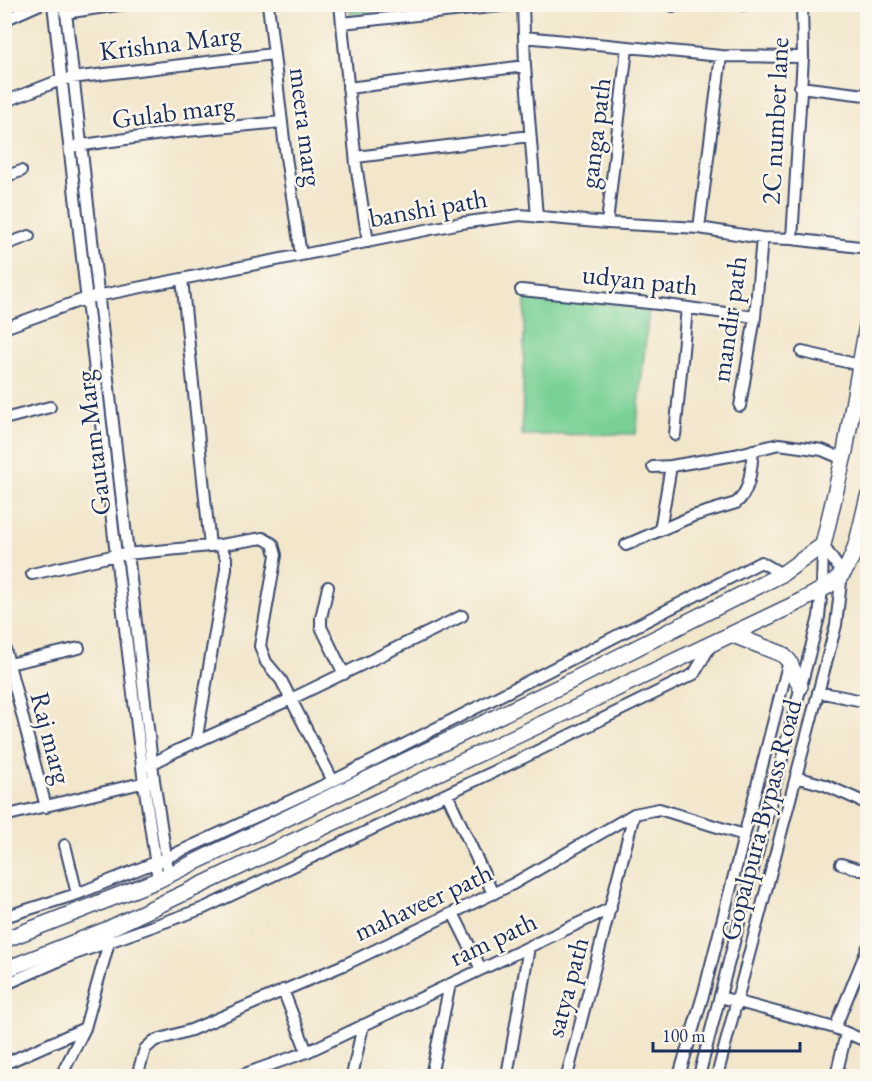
<svg xmlns="http://www.w3.org/2000/svg" width="872" height="1081" font-family="'EB Garamond',serif">
<style>
.green{fill:#78d095;stroke:#4a807a;stroke-width:1.5}
.lines{fill:none;stroke-linecap:round;stroke-linejoin:round}
.minor-casing{stroke:#3b4a6e;stroke-width:14}
.highway-casing{stroke:#3b4a6e;stroke-width:18}
.minor{stroke:#fff;stroke-width:10}
.highway{stroke:#fff;stroke-width:15}
.labels{text-anchor:middle;stroke-width:5;stroke-linejoin:round;paint-order:stroke}
.street-label{font-size:27px;fill:#1b2f5e;stroke:#fbf7ec}
</style>
<rect width="100%" height="100%" fill="#fbf7ec"/>
<filter id="ink" filterUnits="userSpaceOnUse"><feTurbulence type="fractalNoise" baseFrequency=".0167" numOctaves="2"/><feDisplacementMap in="SourceGraphic" scale="12" xChannelSelector="R" yChannelSelector="G"/><feConvolveMatrix kernelMatrix="1 2 1 2 8 2 1 2 1" color-interpolation-filters="sRGB"/></filter>
<filter id="wash" filterUnits="userSpaceOnUse"><feTurbulence type="fractalNoise" baseFrequency=".008" numOctaves="4" result="noise"/><feDisplacementMap in="SourceGraphic" scale="24" xChannelSelector="R" yChannelSelector="G"/><feGaussianBlur stdDeviation="1.35" result="paint"/><feColorMatrix in="noise" values="0 0 0 0 0 0 0 0 0 0 0 0 0 0 0 0 0 1.4 0 .05"/><feComposite in="paint" operator="in"/></filter>
<g filter="url(#wash)">
<rect width="100%" height="100%" fill="#f2e6cb"/>
<path class="green" d="M348,4H464V5L350,14Z
M525,295L649,308L636,434L522,435Z"/>
</g>
<g filter="url(#ink)">
<g class="lines">
<g class="minor-casing">
<path id="minor" d="M53,4L116,555L144,783L158,880
M65,4L154,780L169,876
M268,4L286,157L301,255
M340,4L356,164L368,242
M523,4L525,66L537,217
M673,4V6
M743,4V5
M65,13L125,4
M4,20L40,4
M342,23L520,4
M524,37L721,56L803,57
M800,87L865,95
M348,88L525,66
M4,102L63,79L273,54
M76,146L176,132L282,122
M356,157L530,136
M4,177L21,171
M607,223L627,48
M699,228L721,56
M792,239L803,57L802,4
M4,245L29,236
M182,279L210,546
M521,290L659,304L755,317
M4,328L87,298L461,223L520,215L607,223L699,228L762,238L792,239L868,248
M802,352L860,365
M740,406L755,317L762,238
M4,419L50,407
M675,435L687,308
M653,467L671,466L735,455L779,444L822,450L843,459
M660,530L671,466
M626,545L693,516L736,503C751,491 751,468 753,450
M32,574L116,555L220,545L263,538L273,544L276,555L260,646L266,662L281,680L333,781
M328,587L321,618V627L344,674
M4,645L46,807
M9,664L79,648
M818,692L868,702
M196,742L226,569V558L220,545
M148,766L174,752L291,699L462,616
M796,777L825,785L868,804
M447,794L493,894
M4,816L150,781
M65,845L77,894
M841,864L861,870L868,862
M453,913L481,969
M4,917L77,894L166,858L333,781L761,562L782,574
M4,985L72,955L204,908L525,757L694,674L711,645
M283,990L307,1052
M720,997L835,1028L868,1042
M835,1028L868,947
M4,1064L85,1028
M61,1076L85,1028L109,942L108,939
M137,1076L145,1049L154,1041L191,1030L346,964L513,884L634,814L659,809L744,835
M239,1076L307,1052L611,908
M352,1076L363,1025
M431,1076L450,984
M507,1076L529,947
M567,1076L634,814
M679,1076L704,992L789,661
M699,1076L819,617L822,588L823,545
M717,1076L836,625L842,573L823,545
M836,1076L846,1033"/>
</g>
<g class="highway-casing">
<path id="highway" d="M733,635L782,654L789,661L800,686
M4,940L158,880L563,685L782,574L823,545L845,451L868,320
M4,970L106,930L791,606C808,597 831,587 843,573C857,555 862,518 868,497"/>
</g>
<use href="#minor" class="minor"/>
<use href="#highway" class="highway"/>
</g>
</g>
<g class="labels">
<g class="street-label">
<text transform="translate(170 43) rotate(-7)" y="9">Krishna Marg</text>
<text transform="translate(173 112) rotate(-7)" y="9">Gulab marg</text>
<text transform="translate(775 121) rotate(-87)" y="9">2C number lane</text>
<text transform="translate(306 127) rotate(83)" y="9">meera marg</text>
<text transform="translate(595 133) rotate(-83)" y="9">ganga path</text>
<text transform="translate(428 208) rotate(-10)" y="9">banshi path</text>
<text transform="translate(640 280) rotate(6)" y="9">udyan path</text>
<text transform="translate(729 319) rotate(-82)" y="9">mandir path</text>
<text transform="translate(93 443) rotate(-97)" y="9">Gautam Marg</text>
<text transform="translate(51 738) rotate(75)" y="9">Raj marg</text>
<text transform="translate(761 820) rotate(-75)" y="9">Gopalpura Bypass Road</text>
<text transform="translate(423 902) rotate(-25)" y="9">mahaveer path</text>
<text transform="translate(493 939) rotate(-25)" y="9">ram path</text>
<text transform="translate(567 987) rotate(-75)" y="9">satya path</text>
</g>
</g>
<rect width="872" height="1081" fill="none" stroke="#fbf7ec" stroke-width="24"/>
<path d="M653 1042v9h147v-9" fill="none" stroke="#1b2f5e" stroke-width="3"/>
<text x="662" y="1042" font-size="18" fill="#1b2f5e" stroke="#fbf7ec" stroke-width="4.5" paint-order="stroke">100 m</text>
</svg>
